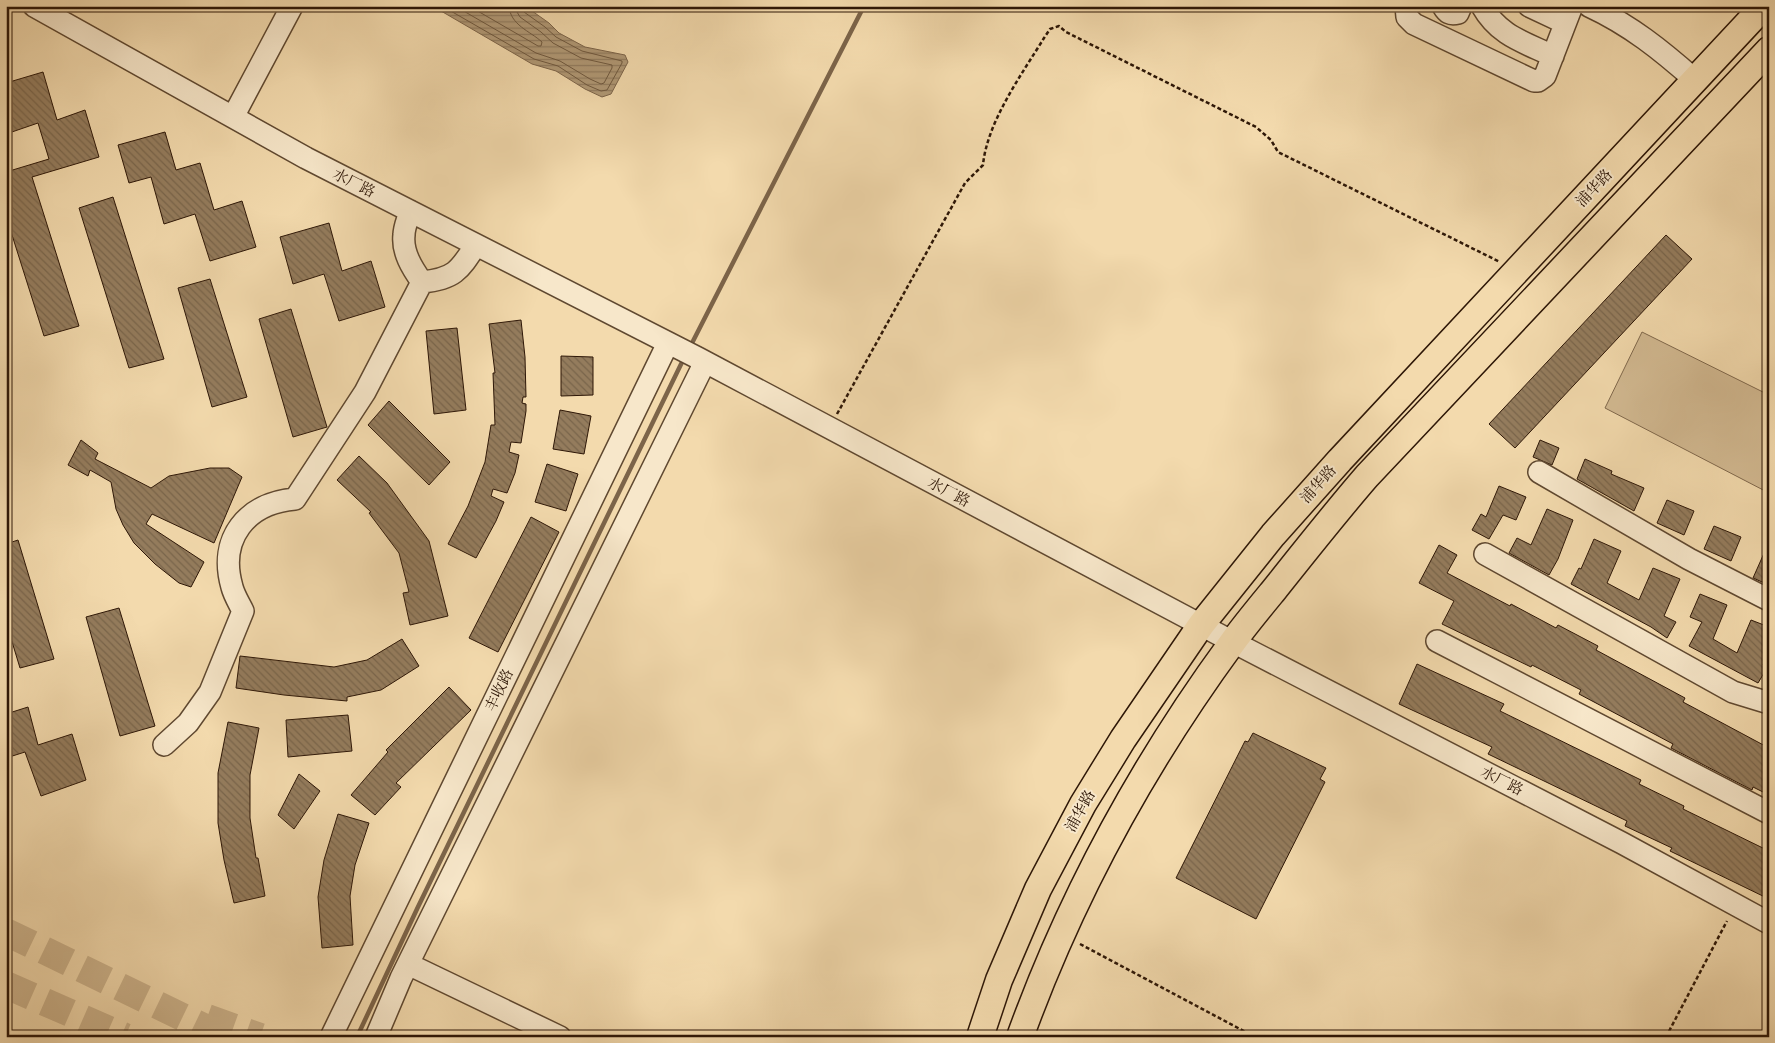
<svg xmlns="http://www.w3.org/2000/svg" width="1775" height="1043" font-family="Vollkorn,'Noto Serif SC',serif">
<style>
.green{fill:#d2b991;stroke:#80684c}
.water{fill:url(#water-rules);stroke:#7c6449}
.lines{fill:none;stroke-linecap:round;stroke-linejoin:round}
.shore{stroke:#6f583e;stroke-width:1}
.stream{stroke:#7c6449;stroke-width:4.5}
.building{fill:url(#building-back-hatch);stroke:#2e1707}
.highway-tunnel{stroke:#ccb38c;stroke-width:28;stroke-dasharray:28 14;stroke-linecap:butt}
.minor-casing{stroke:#5f4830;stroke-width:24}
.major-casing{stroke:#2e1707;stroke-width:29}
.path{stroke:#2e1707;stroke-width:2.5;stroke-dasharray:4 2.5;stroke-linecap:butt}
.minor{stroke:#f7e7ca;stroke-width:21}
.major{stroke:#f3daad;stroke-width:26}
.labels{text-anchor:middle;stroke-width:4;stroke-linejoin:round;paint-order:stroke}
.street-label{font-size:15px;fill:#2e1707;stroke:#f7e7ca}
</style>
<defs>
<pattern id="water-rules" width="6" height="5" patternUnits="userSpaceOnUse" patternTransform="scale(1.25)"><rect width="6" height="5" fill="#b09875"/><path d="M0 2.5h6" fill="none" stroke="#907b5e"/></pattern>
<pattern id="building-back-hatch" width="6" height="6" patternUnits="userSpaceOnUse" patternTransform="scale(1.25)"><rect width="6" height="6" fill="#947c5d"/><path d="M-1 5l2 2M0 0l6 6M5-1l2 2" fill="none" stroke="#79654b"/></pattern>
</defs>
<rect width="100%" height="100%" fill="#f3daad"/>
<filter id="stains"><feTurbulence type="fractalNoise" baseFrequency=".004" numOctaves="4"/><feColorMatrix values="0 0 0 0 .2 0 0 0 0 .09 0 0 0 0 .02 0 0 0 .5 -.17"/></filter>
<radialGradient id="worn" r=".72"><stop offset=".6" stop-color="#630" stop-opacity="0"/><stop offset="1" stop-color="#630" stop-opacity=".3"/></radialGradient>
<path class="green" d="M1642,332L1769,395V493L1605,408Z"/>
<path class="water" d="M444,6H525L549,23L559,33L585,47L625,55L628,62L611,94L602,97L585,89L556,71L532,64L441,11Z"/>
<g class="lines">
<path class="shore" d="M448,6L449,10L534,59L558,66L587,85L601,91L607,90L622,63V61L582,51L556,37L545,27L524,12L522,6
M455,6L536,53L560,61L590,79L601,84L604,83L612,68V65L581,58L553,43L541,32L520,17L517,12L516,6
M469,6L538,46H541L542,42C530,31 510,25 509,6"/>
<path class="stream" d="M690,347L864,6
M357,1037L417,909L684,358"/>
</g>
<path class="building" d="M43,72L57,120L85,110L99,157L32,177L79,326L44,336L6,216V172L49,159L38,123L6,134V83Z
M165,132L176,170L200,163L214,210L242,201L256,247L210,261L195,214L164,224L151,177L129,183L118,145Z
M113,197L164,359L129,368L79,208Z
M329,223L342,271L371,261L385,307L339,321L324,274L293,284L280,237Z
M1666,235L1692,259L1515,448L1489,424Z
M210,279L247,397L212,407L178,288Z
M291,309L327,427L293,437L259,319Z
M521,320L525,357L526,397H523L522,403L526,404V411L521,443L511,442L509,452L519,455L515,473L507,493L493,489L491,496L504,502L496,521L476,558L448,544L468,506L485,462L491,425H495L493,373H495L489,324Z
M457,328L466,410L434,414L426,331Z
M561,356L593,357V395L561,396Z
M389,401L450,462L429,485L368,425Z
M560,410L591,416L584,454L553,449Z
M81,440L98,453L95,459L151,488L169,476L210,468H229L242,477L214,543L152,514L146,524L204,562L191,587L179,583L155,564L134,543L123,525L116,509L111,482L90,470L88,476L68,465Z
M1540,440L1559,448L1552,465L1533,457Z
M359,456L387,483L429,541L448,616L410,625L403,593L409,592L399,553L369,513L371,512L337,480Z
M1585,459L1612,471L1611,474L1644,488L1634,511L1577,479Z
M547,464L578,474L566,511L535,502Z
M1499,486L1526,497L1516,520L1503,515L1489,539L1472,530L1481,514L1486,517Z
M1667,500L1694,511L1684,535L1657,523Z
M1547,509L1573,520L1558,559L1549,575L1509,553L1517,538L1531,545Z
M531,517L559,532L498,652L469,638Z
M1714,526L1741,537L1731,561L1704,549Z
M1594,539L1621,551L1607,583L1639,600L1653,568L1680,579L1664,616L1676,622L1667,638L1651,627L1571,584L1579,568L1581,569Z
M18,540L54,659L20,668L6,622V544Z
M1769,542V585L1753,578Z
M1439,545L1457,555L1447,573L1510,606L1511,604L1556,628L1558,625L1598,646L1596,650L1685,698L1683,702L1769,748V795L1753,787L1752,790L1671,748L1673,744L1579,694L1581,690L1532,665L1531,667L1442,624L1454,601L1419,583Z
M1700,594L1727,605L1713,639L1737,653L1751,620L1769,627V652L1763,665L1767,668L1758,683L1689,646L1702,622L1690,617Z
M119,608L155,726L120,736L86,617Z
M402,639L419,666L381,690L347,697V701L284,695L236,688L240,656L334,667L367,660Z
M1417,664L1504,704L1500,711L1641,780L1639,784L1684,806L1683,809L1769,851V899L1670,851L1672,848L1625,826L1627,821L1488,754L1492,747L1399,704Z
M449,687L471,710L396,783L401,787L375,815L351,795L388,752L386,750Z
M28,707L38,745L72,734L86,780L41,796L25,752L6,758V714Z
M348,715L352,751L288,757L286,720Z
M228,722L259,728L250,775V818L256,858H258L265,896L234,903L224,860L218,823V773Z
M1253,733L1326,768L1320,779L1325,782L1256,919L1176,878L1245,741L1248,742Z
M299,774L320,791L294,829L278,815Z
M338,814L369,823L355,865L350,896L353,945L322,948L318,897L324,860Z"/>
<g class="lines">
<path class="highway-tunnel" d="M6,932L224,1037
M6,985L125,1037
M207,1018L260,1037"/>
<g class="minor-casing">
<path id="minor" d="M34,6L306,158L698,358L1233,642L1622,843L1769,923
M1406,6L1407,17L1414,24L1534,81H1538L1545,76L1572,6
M1443,6C1447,13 1450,15 1458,13L1461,6
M1482,6C1499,36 1524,42 1553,56
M1529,6L1565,23
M1589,6C1630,25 1661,50 1695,80
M233,117L292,6
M410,211C408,219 404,227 404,235C402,252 412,268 422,282
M1539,472L1689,559L1769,600
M1485,554L1733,692L1769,703
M1437,641L1769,813
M164,745L188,723L210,692L243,611C239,603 234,595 232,587C218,538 247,503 295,499L365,392L422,282C454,279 459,271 476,245
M408,964L560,1037
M331,1037L668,343
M376,1037L401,978L705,362"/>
</g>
<g class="major-casing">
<path id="major" d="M980,1037L999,980L1038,889L1083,804L1123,739L1201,625L1273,535L1340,460L1764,6
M1020,1037C1071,896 1144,763 1232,643C1245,625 1260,607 1274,590C1305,551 1335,513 1367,476L1769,50"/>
</g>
<path class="path" d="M837,414L965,183L983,165C987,122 1022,74 1044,38L1050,29L1059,26L1066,32L1256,127L1271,140L1278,152L1500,262
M1080,944L1255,1037
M1666,1037L1727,921"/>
<use href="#minor" class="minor"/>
<use href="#major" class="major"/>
</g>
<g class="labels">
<g class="street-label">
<text transform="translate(354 183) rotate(27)" y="5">水厂路</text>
<text transform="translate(1594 188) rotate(-47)" y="5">浦华路</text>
<text transform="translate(1318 484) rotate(-48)" y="5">浦华路</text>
<text transform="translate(949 492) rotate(28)" y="5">水厂路</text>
<text transform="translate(499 690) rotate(-64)" y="5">丰收路</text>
<text transform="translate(1502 781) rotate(27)" y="5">水厂路</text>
<text transform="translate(1080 811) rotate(-61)" y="5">浦华路</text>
</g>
</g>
<rect width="1775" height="1043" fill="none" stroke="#f3daad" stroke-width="25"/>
<rect x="8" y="8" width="1760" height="1028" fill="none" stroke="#2e1707" stroke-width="2.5"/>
<rect x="12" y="12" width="1750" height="1018" fill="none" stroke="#2e1707"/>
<rect width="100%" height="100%" filter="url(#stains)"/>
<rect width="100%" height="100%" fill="url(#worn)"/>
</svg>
